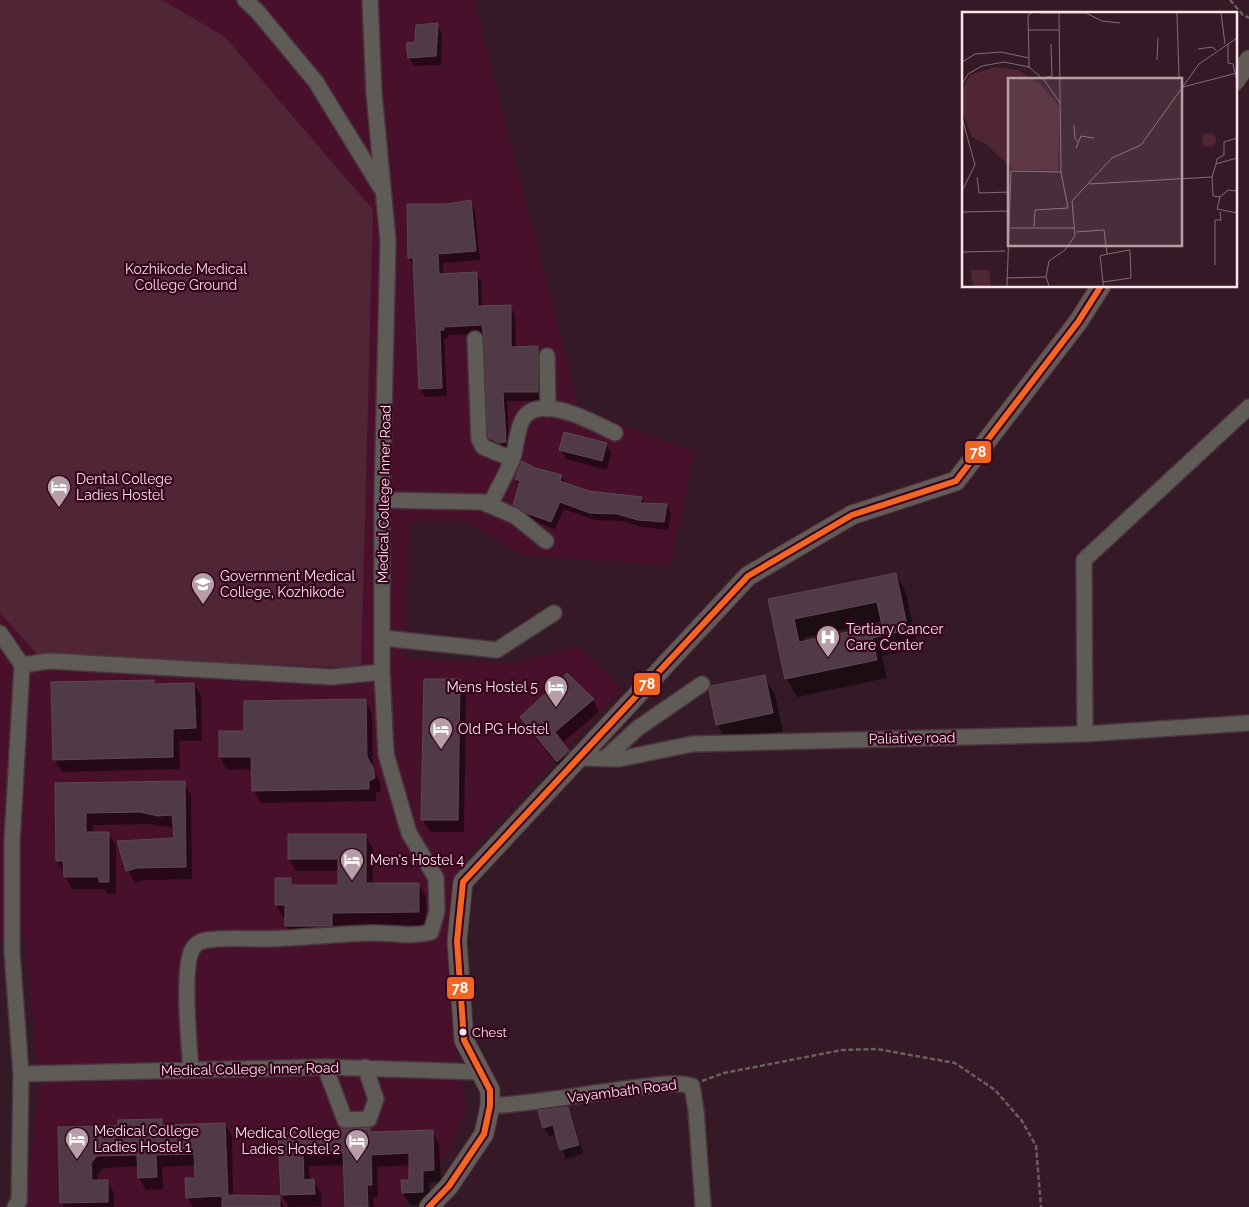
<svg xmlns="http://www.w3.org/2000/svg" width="1249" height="1207" font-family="Raleway,sans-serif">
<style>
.built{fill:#48102b}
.green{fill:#502637}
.shadow{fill:#0007;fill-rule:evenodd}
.building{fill:#4f3a46;stroke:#5e4755;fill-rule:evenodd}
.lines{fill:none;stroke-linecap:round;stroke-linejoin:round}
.minor-casing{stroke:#4b343f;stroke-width:18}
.major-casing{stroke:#4b343f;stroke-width:21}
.path{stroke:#695f5f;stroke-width:2.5;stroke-dasharray:5 2.5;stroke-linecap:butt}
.minor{stroke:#5f5b56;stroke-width:15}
.major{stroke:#645a56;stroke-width:19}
.bus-1-casing{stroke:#36031d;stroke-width:10}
.bus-1{stroke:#f26522;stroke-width:6}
.bus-dot{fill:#fbe5ec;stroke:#36031d;stroke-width:2}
.labels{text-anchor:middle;stroke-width:4.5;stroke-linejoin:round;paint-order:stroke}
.bus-label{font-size:13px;fill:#fbe5ec;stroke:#36031d;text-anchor:start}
.park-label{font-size:14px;fill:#f2dde4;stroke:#36031d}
.poi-label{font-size:14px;fill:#fbe5ec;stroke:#36031d;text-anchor:start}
.street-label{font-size:14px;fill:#fbe5ec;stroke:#36031d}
.inset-road{fill:none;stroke:#856b76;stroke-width:1}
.view{fill:#b69ea7;fill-opacity:0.15;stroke:#b69ea7;stroke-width:2.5}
.inset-edge{fill:none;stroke:#fbe5ec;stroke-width:2.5}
.line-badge{stroke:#36031d;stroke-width:2}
.badge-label{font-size:14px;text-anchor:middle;font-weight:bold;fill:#fff}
</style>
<rect width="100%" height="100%" fill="#361927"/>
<path class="built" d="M0,0H474L579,409L695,452L670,565L520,555L468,522H410L403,658L512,664L578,646L622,688L459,865L456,1050L466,1107L451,1148L402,1207H25L39,1086L25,937L0,938Z"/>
<path class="green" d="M0,0H162L225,37L373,210L361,668L39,656L0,613Z"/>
<path class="shadow" d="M437,25L442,34L441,65L414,66L409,57L416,43Z
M470,202L475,211L480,260L443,263V275L476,273L481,282L482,307L510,306L515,315L516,348H537L542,357V401H507L510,451L496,449L491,439L485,334L448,335V338H444L447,396L425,397L420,388L415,268L409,258L408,206L447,205Z
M606,444L611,453L607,470L566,459L561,450Z
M535,469L561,476L566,484L589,492L641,498L645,504L667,505L671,513L668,530L643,527L622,521L595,520L564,509L555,529L531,520L519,512L514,505L520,486L516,479Z
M896,574L906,593L918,649L882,656L887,678L797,697L786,678L770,600ZM882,621L883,626L805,642L804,638Z
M567,674L593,700L599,712L562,743L575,763L564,773L528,729L521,718Z
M764,676L775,695L783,731L728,743L717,724Z
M459,680L466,693L464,832H430L423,820Z
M153,681L156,685L194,684L201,696L202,741H179L180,769L62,772L54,759Z
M365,701L372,713L373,769L380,781L381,791L376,793V801L261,803L254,791L253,769L227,770L220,757V732H245Z
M184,783L191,795L192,879L145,880L135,883L128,870L175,839L174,828L148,824L93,825V834H109L116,846V894H107L104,889H72L57,861L56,784Z
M365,835L373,848V884H418L426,897V925H338V938H293L286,926V917H283L276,905L290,880L294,886H339V871H296L289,859Z
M567,1108L572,1117L583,1154L566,1159L557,1134L549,1136L544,1127Z
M161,1120L164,1126L225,1124L232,1136L233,1197H279L284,1207H193L187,1197L196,1179V1165L162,1167L163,1189L146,1190L139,1178V1166L104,1168L97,1175L98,1181H107L114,1193V1207H64L61,1202L60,1128L120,1127Z
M369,1130L371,1133L432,1131L439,1144L441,1182L429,1183L430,1204L410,1205L403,1193L411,1181L410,1165L377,1167L378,1197H373L374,1207H346L345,1165L309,1166L310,1181H313L321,1193V1206L289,1207L282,1195L280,1133Z"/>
<path class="building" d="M438,23L436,56L408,58L406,43L415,42L416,25Z
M471,200L476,251L438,254L439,274L477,272L478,306L511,305V347L538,346V392H503L506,442L498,443L488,437L484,339L482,325L444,327V330H440L442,388L419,389L413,258H408L407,204H447Z
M564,432L607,443L602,461L559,450Z
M522,461L535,468L562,475L560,481L589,491L642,497L640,503L667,504L664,522L638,520L617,514L590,513L560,502L551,522L526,513L513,505L520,481L515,479Z
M896,573L908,630L872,638L877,660L785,679L768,599ZM877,602L882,625L799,642L794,619Z
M567,673L594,699L555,732L569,751L557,762L520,717Z
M765,675L773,713L716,725L709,690L711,686Z
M424,679H460L458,820H421Z
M154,680V684L194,683L196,728L173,729V757L53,760L51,682Z
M366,699L367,757L373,767L375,778L369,781V789L252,791L251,757H219V731H244V701Z
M185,781L186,867L137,868L126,871L117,841L174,838L172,815L158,816L140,812L86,813V832H109V882H99V877H64L63,861H56L55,783Z
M288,834H366V883H419V912L332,913V926H285V905H275V878H291V885H338V859H288Z
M568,1107L579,1145L560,1150L553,1125L543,1128L538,1111Z
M162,1119V1125L225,1123L228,1195L280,1196V1207H222V1196L186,1198L185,1178H195L194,1154L156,1155L157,1177L138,1178L137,1155L97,1156L91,1163L92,1180H108V1202L60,1203L58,1127L118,1126V1120Z
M370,1128V1132L433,1130L434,1170L423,1171V1192L402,1193L401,1180H409V1153L371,1155L372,1185H367L368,1207H345L343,1153L303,1154L304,1180L314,1179L315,1194L281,1195L278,1132Z"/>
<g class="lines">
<g class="minor-casing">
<path id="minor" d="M245,0L257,11L316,82L381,188
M475,339L479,439L483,447L512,459
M547,356L548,409
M382,500L482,502L515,516L546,541
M490,505C497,490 506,475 512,460C517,447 516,430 523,419C539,392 595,423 615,433
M0,633L22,665
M383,638L497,650L554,613
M1085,734L1084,560L1249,407
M576,758L619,759L692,744L1085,734L1249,723
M604,759L638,728L702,684
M325,1067L345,1120L369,1119L376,1099L365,1067
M191,1070C189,1045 182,969 192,950C196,943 200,941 207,940C228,937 248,939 268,939C302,938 336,934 370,933C392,932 409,938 431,932L437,911L436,878L409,833L386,754L382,672
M21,1074L325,1067L479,1072
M490,1106C538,1103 584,1094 631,1088C651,1086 672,1081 692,1086L696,1110L703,1207
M15,1207L19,1201L21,1074L12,952V842L22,665L49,661L332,677L382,672V500L388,241L374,93L370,0"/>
</g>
<g class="major-casing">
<path id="major" d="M1235,81L1249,60
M429,1207L449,1186L484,1134L490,1106V1090L464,1040L457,941L463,882L748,576L852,515L956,481L1078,322L1101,286"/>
</g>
<path class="path" d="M1230,0L1243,15L1249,18
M702,1081L724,1073L842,1050L877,1049L955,1063L995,1090L1022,1121L1036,1146L1041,1207"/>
<use href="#minor" class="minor"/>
<use href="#major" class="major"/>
<g class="bus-1-casing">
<path id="bus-1" d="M429,1207L449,1186L484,1134L490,1106V1090L464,1040L457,941L463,882L748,576L852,515L956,481L1078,322L1101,286"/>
</g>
<use href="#bus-1" class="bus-1"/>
</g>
<defs>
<g id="hotel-pin" transform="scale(1.25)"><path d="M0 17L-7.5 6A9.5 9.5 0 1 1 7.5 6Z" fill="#b69ea7" stroke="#36031d"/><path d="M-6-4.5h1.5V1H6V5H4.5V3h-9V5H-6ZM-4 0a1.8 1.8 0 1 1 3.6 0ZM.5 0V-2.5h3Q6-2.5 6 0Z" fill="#fff"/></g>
<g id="university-pin" transform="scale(1.25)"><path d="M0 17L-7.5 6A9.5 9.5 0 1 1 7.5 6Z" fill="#b69ea7" stroke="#36031d"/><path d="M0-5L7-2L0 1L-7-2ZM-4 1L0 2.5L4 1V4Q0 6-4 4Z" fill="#fff"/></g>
<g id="hospital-pin" transform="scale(1.25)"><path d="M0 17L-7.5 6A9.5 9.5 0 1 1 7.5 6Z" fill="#b69ea7" stroke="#36031d"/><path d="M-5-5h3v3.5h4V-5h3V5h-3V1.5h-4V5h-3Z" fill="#fff"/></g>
</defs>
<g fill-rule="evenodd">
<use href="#hotel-pin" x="59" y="487"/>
<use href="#university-pin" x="203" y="584"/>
<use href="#hospital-pin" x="828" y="637"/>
<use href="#hotel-pin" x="556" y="687"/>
<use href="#hotel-pin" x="441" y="729"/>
<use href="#hotel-pin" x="352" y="860"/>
<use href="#hotel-pin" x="77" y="1139"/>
<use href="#hotel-pin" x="357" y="1141"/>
</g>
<circle class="bus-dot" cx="463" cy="1032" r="4.5"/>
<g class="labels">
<g class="bus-label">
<text x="472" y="1037">Chest</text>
</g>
<g class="park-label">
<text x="186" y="274">Kozhikode Medical<tspan x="186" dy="16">College Ground</tspan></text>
</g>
<g class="poi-label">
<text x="76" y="484">Dental College<tspan x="76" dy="16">Ladies Hostel</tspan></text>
<text x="220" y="581">Government Medical<tspan x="220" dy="16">College, Kozhikode</tspan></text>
<text x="846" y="634">Tertiary Cancer<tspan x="846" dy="16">Care Center</tspan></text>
<text x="538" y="692" text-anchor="end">Mens Hostel 5</text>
<text x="458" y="734">Old PG Hostel</text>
<text x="370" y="865">Men's Hostel 4</text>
<text x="94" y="1136">Medical College<tspan x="94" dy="16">Ladies Hostel 1</tspan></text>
<text x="340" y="1138" text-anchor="end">Medical College<tspan x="340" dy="16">Ladies Hostel 2</tspan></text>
</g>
<g class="street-label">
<text transform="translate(384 494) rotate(-89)" y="5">Medical College Inner Road</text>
<text transform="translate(912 738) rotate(-1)" y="5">Paliative road</text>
<text transform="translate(250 1069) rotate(-1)" y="5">Medical College Inner Road</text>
<text transform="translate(622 1091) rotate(-7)" y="5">Vayambath Road</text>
</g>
</g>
<g transform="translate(962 12)">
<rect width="275" height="275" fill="#361927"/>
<path d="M33,55L56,58L77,71L98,95L96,159L51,157L24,132L10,125L0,99V78L8,63ZM240 128a7 7 0 1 1 14 0a7 7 0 1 1-14 0ZM9,258H27L29,274H11Z" fill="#502637"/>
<path class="inset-road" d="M77,1H124L140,9L158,11M215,1L217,65M259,1L263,32M66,18H97M266,32V51L271,52L275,69M236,37L250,35L254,38M67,46L66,3L70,1M195,48L196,26M0,50L13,42L39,40L67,46V55M80,66L90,64L89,32M0,72L6,62L20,54L42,50L67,55L82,68L99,92M221,75L275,61M0,106L13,153L0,179M112,113L113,127L117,130M114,136L119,124L132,126M254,152L255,147L262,143V130L275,126M15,165L17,181L48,180M250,165L254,152L275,146M127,172L250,165L251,184L258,185L255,197L275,201M258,185L266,178L275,179M0,200L47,199M72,215L73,198L106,196L99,160M49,216H113M114,220L142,218L145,242L168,238L169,266L141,270V274M0,240L43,239M253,253V208H259L258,200M44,266L84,265M141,270L138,244L145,242M45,274L49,159L99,160L97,1M87,274L84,265L87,249L103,238L113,224L110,189L150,146L179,133L237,52L275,26"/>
<path class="view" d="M46,66H220V234H46Z"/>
<rect width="275" height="275" class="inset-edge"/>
</g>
<g class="line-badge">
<rect x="964" y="440" width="28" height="24" rx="5" fill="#f26522"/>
<rect x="633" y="672" width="28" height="24" rx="5" fill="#f26522"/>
<rect x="446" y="976" width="29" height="24" rx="5" fill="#f26522"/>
</g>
<g class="badge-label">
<text x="978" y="457">78</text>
<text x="647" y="689">78</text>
<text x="460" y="993">78</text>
</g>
</svg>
